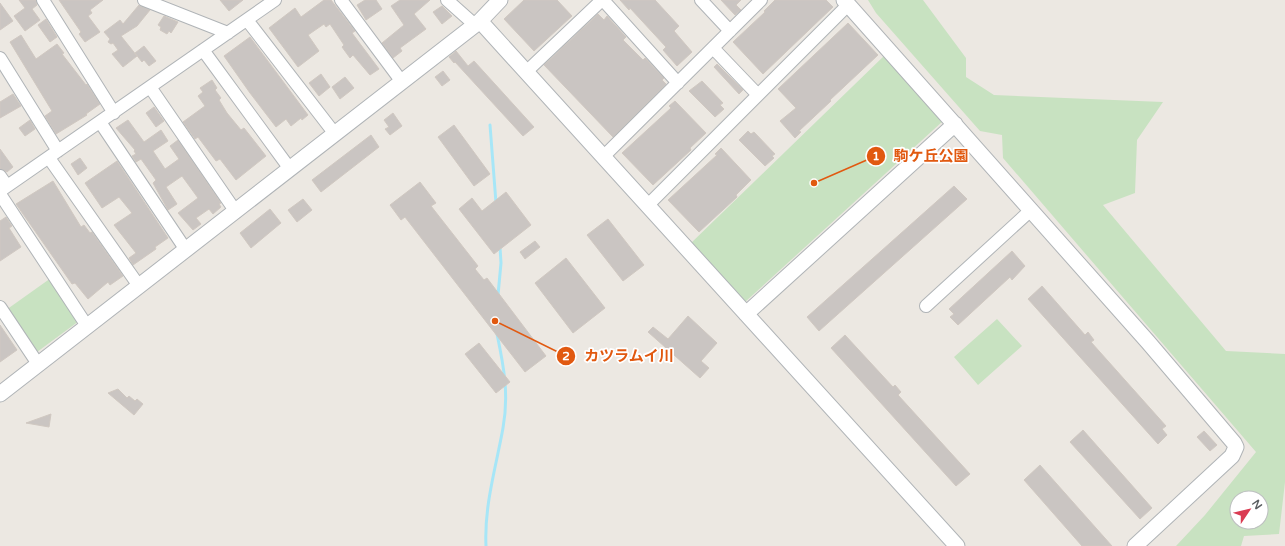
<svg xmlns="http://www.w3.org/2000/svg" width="1285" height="546" font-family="'Varela Round','Noto Sans JP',sans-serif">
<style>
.green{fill:#c8e2c1;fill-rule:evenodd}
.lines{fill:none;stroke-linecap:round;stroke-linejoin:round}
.stream{stroke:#a7e6f7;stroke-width:3}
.building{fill:#cac5c2;stroke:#d0c8c1}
.minor-casing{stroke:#b0b4b7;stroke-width:14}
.tertiary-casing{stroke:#b0b4b7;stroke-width:17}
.minor{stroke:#fff;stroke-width:12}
.tertiary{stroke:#fff;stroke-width:15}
.leader{fill:none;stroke:#e15910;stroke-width:1.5}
.callout-dot{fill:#e15910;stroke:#fff;stroke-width:1.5}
.mark-label{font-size:12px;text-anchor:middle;font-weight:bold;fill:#fff}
.callout-label{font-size:15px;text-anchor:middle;font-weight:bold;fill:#e15910;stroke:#fff;stroke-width:3.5;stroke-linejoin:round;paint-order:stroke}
</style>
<rect width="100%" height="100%" fill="#ece8e2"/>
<path class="green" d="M868,0H923L966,58V77L994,95L1163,102L1137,140L1135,193L1103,205L1226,351L1285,354V482L1279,534L1244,536L1241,546H1176L1205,515L1256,452L1003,158L1002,135L980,131L876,13ZM1237,498H1261V522H1237Z
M885,55L943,121L745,302L690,244Z
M51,278L79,321L37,352L6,310Z
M997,319L1022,346L978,385L954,357Z"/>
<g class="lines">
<path class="stream" d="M490,125L496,203
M498,295L501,263L500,247
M486,546C484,506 496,467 503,428C509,395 504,367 497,334"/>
</g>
<path class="building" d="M19,0H36L37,5L32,9L40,20L25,31L14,16L25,8Z
M59,0H103L90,10L92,13L88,16L100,32L85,42L79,34L81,32Z
M220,0H243L229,11Z
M324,0H331L355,31L352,33L379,69L370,75L353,55L350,58L342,47L344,45L330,24L326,27L324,24L308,35L319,51L298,67L269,28L295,8L301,17Z
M365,0H376L382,9L366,20L357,5Z
M400,0H430L414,14L426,29L400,48L402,51L393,58L382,43L404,25L391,6Z
M524,0H557L572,16L534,51L504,19Z
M620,0H655L679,26L674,31L692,52L677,66L663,50L666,47L630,8L629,10Z
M721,0H741L736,5L741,10L735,15Z
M775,0H826L833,7L763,74L733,42L765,12L764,11Z
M0,3L13,21L0,30Z
M139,5L150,10L137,26L121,36L137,56L123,67L112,54L118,50L113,43L111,44L108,42L110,39L104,32L120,20L123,24Z
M442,6L452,16L442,24L433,12Z
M598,14L604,20L607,16L626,37L623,40L643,60L645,58L664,78L662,80L666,84L613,137L544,65Z
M164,16L178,22L171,33L169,31L167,34L160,30L161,27L158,25Z
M46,19L57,37L50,42L38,25Z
M848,23L878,55L830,100L831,101L799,131L801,132L795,138L780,121L796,108L778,89Z
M21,35L36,59L57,44L64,53L62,54L86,85L87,84L100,104L86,114L87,115L56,134L45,116L52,111L10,42Z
M250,37L308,115L302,120L301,118L291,126L286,119L276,127L250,93L224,56Z
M144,46L156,61L149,66L144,60L142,62L135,53Z
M456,51L468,66L474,61L534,127L523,136L455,62L454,63L449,57Z
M717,64L743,90L739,94L714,67Z
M443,71L450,80L442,86L435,77Z
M321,74L330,87L319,96L309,83Z
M345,77L354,88L340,99L332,87Z
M212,80L217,88L215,90L221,98L219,100L227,113L241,130L244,128L266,156L236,180L220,159L216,161L198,137L195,139L183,122L205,106L198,96L203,92L200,88Z
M702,81L723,103L720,105L724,109L715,117L689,91Z
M13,94L21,106L0,118V102Z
M675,101L706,133L690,148L691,150L653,185L622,153L671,108L669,106Z
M154,107L164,121L156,127L146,113Z
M393,113L402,126L390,135L385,129L389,127L384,120Z
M30,120L35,129L25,136L19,128Z
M128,120L144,142L161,130L168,141L153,151L165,169L179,159L170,146L178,140L221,203L219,204L221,207L213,214L209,209L196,218L201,224L193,230L178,213L198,198L182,176L166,187L177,204L168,210L153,183L156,180L141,159L136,162L132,156L136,154L134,151L135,150L116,128Z
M454,125L490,174L474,186L438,137Z
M748,131L751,134L754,132L775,154L772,156L774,158L765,166L739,140Z
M371,135L379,147L321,192L312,180Z
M721,148L751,180L736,195L737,197L699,232L668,200L717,155L715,154Z
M0,149L13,167L7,172L0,169Z
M80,158L87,168L78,175L71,164Z
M117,161L168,238L155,247L156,249L133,265L129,258L136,253L114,225L132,213L119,197L102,208L85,183Z
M53,181L81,227L84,225L90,233L92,232L123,276L110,285L108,282L88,299L75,283L72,284L16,204Z
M420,182L436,203L431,206L478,266L475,269L484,280L487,278L546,356L525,372L405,217L401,220L390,205Z
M954,186L967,199L819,331L807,317Z
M506,192L531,225L494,254L459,209L472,198L482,211Z
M303,199L312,210L297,222L288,210Z
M270,209L281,223L251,248L240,233Z
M6,217L12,226L9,228L21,247L0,261V221Z
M608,219L644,265L623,281L587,235Z
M535,241L540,247L525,259L520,252Z
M1012,251L1025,266L1012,280L1010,277L958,325L950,317L954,314L949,309Z
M566,258L605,308L573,333L535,283Z
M1042,286L1085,335L1088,332L1094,340L1091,342L1166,426L1162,429L1167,435L1158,444L1028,299Z
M688,316L717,343L701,361L709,368L700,378L648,332L653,327L668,339Z
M0,325L17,350L0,362Z
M845,335L893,387L895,385L901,392L898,395L970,474L956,486L831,348Z
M479,343L510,382L496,393L465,354Z
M118,389L127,398L129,396L135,401L137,399L143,404L134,415L108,393Z
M51,414L49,427L26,423Z
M1083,430L1152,508L1140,519L1070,442Z
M1204,431L1217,445L1210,451L1197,437Z
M1040,465L1112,546H1082L1024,480Z"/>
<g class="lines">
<g class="minor-casing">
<path id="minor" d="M43,0L114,113
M144,0L228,33
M341,0L402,82
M447,0L475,25
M603,0L678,83
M701,0L730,31
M247,20L335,134
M713,48L758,95
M203,50L290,169
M0,58L58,151
M526,72L602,0
M150,87L236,212
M100,122L186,250
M603,157L761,0
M49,158L139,286
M0,176L7,186
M0,191L275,0
M0,194L87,326
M647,206L848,5
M926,306L1031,210
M0,307L38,364"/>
</g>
<g class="tertiary-casing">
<path id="tertiary" d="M844,0L1148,342L1234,443L1236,447L1232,456L1135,546
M480,21L957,546
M746,314L955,124
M0,394L480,21L500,0"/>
</g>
<use href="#minor" class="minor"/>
<use href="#tertiary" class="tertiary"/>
</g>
<path class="leader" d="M814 183L876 156M495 321L566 356"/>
<g class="callout-dot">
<circle cx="814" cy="183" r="4"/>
<circle cx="495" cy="321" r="4"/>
<circle cx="876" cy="156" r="10"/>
<circle cx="566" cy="356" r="10"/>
</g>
<g class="mark-label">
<text x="876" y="160">1</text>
<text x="566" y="360">2</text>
</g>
<g class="callout-label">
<text x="931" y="161">駒ケ丘公園</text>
<text x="629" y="361">カツラムイ川</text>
</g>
<g transform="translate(1249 510) rotate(55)"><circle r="19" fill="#ffffff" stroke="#bdbfc0"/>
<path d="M0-3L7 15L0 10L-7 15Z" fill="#da3b52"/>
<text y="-6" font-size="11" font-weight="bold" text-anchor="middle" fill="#5b5f62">N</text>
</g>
</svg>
